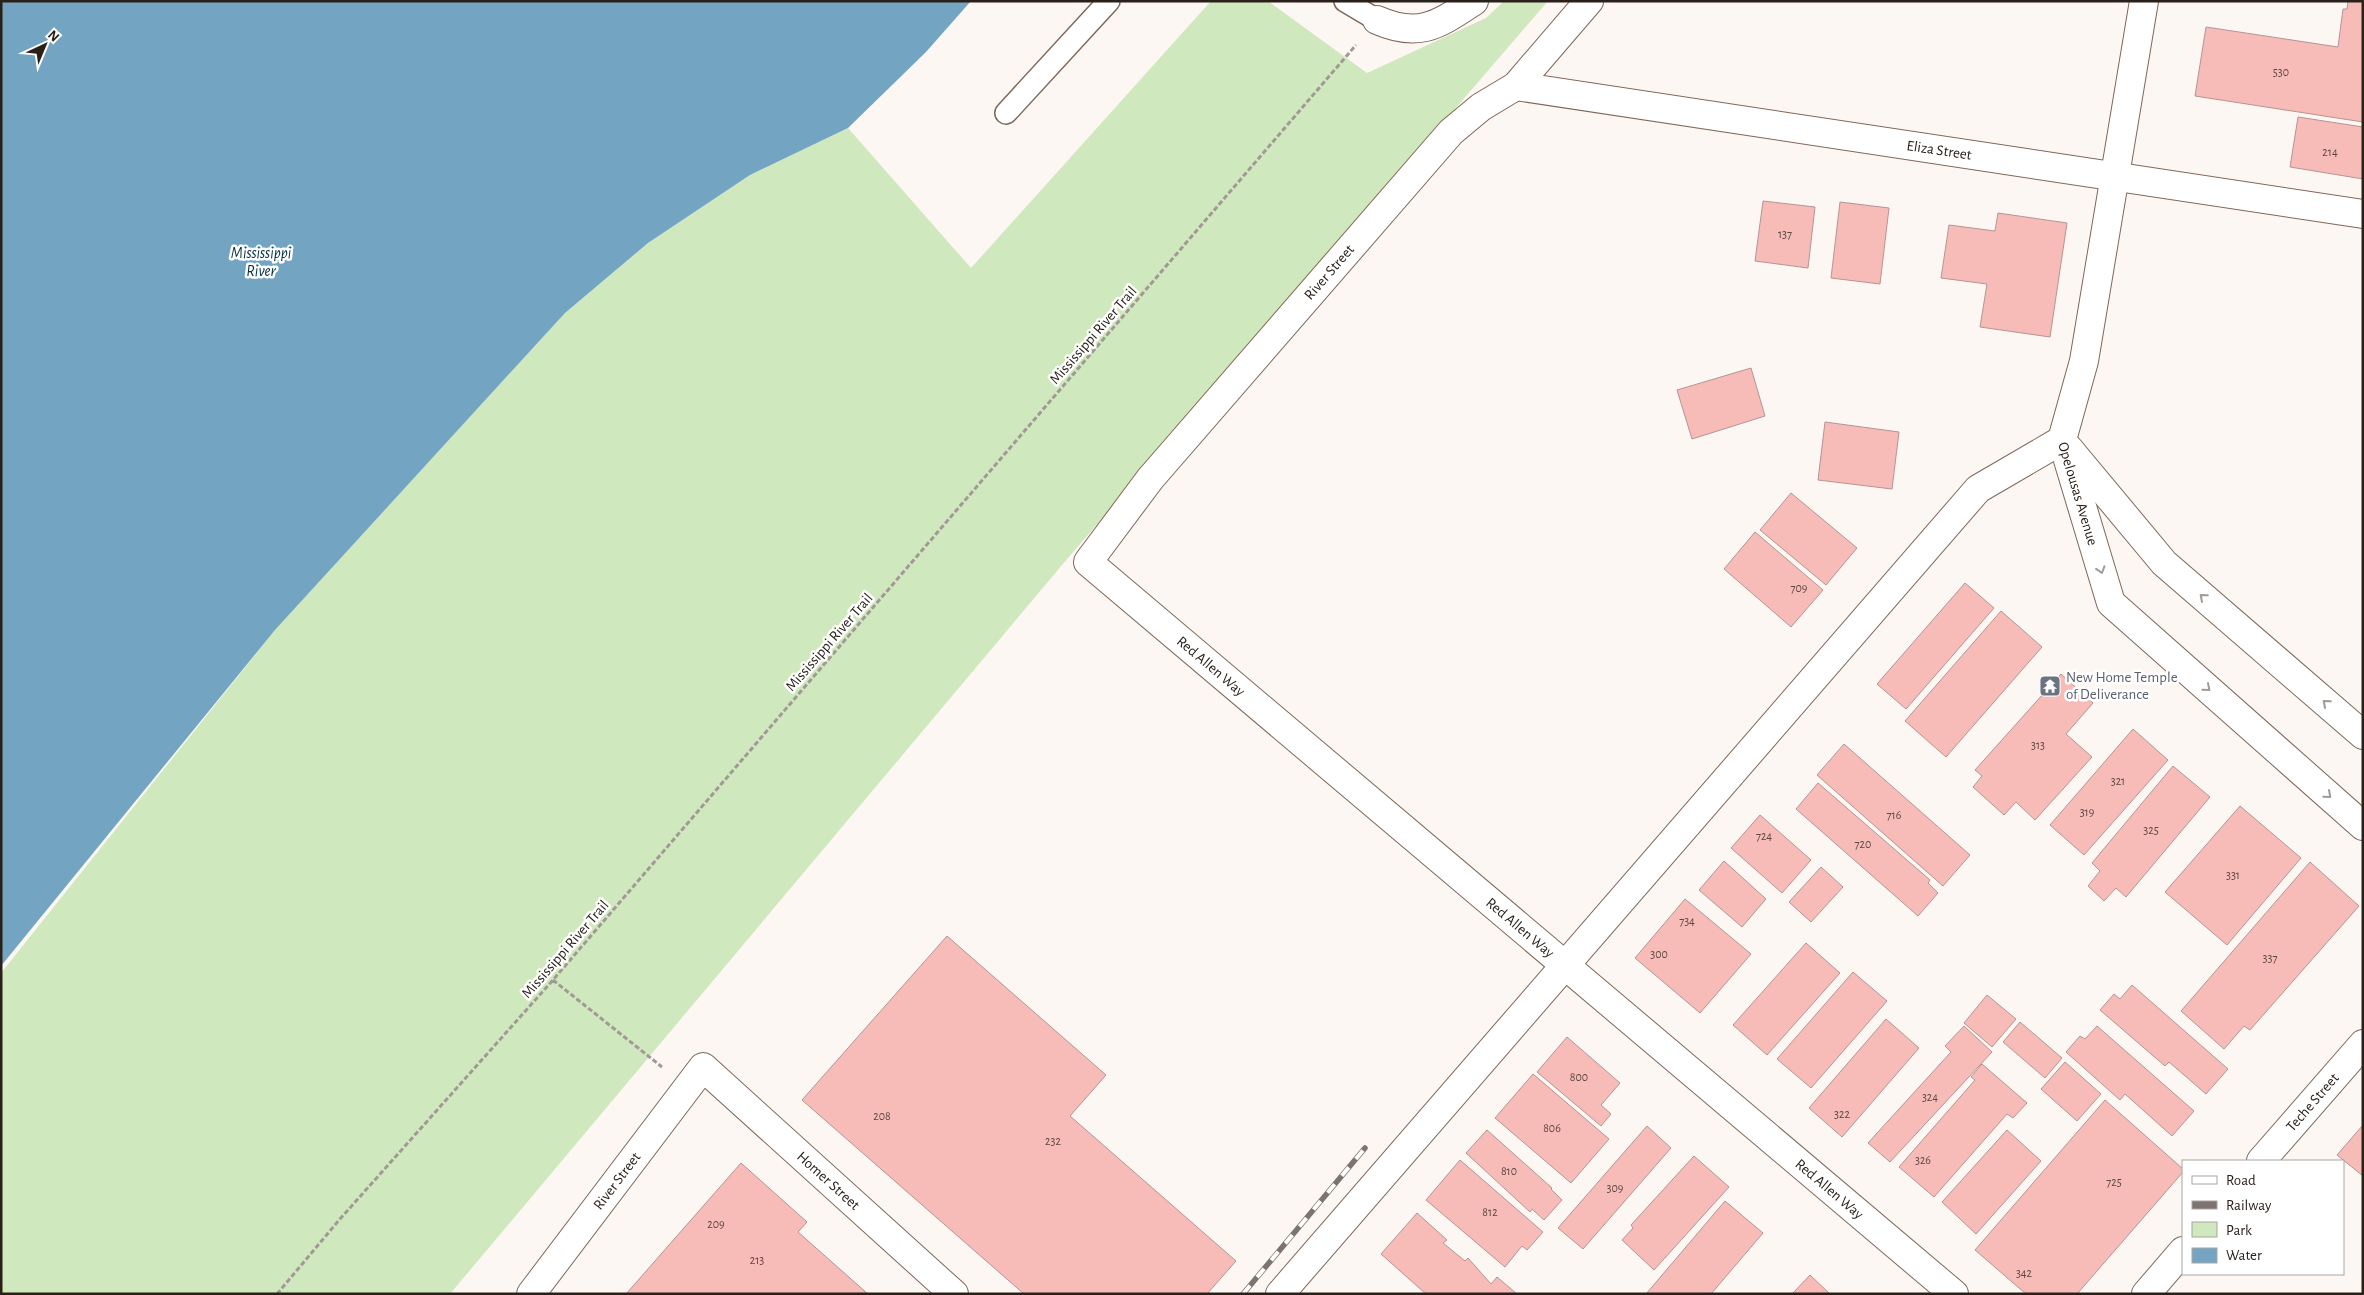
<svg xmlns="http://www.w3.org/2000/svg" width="2364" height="1295" font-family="'Alegreya Sans',sans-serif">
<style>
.green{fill:#d0e8bd}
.water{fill:#73a5c2}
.building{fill:#f7bcb8;stroke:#b59492}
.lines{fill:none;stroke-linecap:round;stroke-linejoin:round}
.lane-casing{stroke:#806758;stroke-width:24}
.street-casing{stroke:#806758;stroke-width:30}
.path{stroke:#a19995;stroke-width:3;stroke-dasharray:5 2.5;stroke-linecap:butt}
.lane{stroke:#fff;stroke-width:21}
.street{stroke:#fff;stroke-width:28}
.rail-casing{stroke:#7d7470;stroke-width:5.5}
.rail{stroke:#fff;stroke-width:4;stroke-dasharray:11;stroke-linecap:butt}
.oneway{stroke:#9f9b98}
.labels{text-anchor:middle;stroke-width:5;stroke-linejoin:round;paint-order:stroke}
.number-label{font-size:12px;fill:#5d4742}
.street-label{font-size:15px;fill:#2a201a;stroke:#fff}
.worship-label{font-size:15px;fill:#5b616d;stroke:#fff;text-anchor:start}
.water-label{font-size:16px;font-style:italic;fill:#012e43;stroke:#fff}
</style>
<rect width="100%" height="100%" fill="#fdf7f4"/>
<path class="green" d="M1211,1H1268L1367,73L1486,18L1504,1H1548L1062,565L450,1294H1V973L275,630L565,313L648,243L750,175L848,128L971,268Z"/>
<path class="water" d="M1,1H971L926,52L848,128L750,175L648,243L565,313L275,630L1,966Z"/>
<path class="building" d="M2348,1H2363V122L2195,96L2206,27L2338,47L2343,9H2347Z
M2298,117L2363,127V179L2290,167Z
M1763,201L1815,207L1808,268L1755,261Z
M1840,202L1889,208L1880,284L1831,278Z
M1998,213L2067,223L2050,337L1980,327L1987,284L1941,278L1949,225L1995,231Z
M1751,368L1765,416L1692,439L1677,390Z
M1825,422L1899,432L1892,489L1818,480Z
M1791,493L1857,548L1826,585L1760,530Z
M1755,532L1823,590L1791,627L1724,569Z
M1965,583L1994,608L1906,709L1877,684Z
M2001,611L2042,647L1946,757L1905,721Z
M2061,674L2093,703L2066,734L2092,757L2035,820L2016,802L2004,815L1973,787L1982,776L1975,770Z
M2133,729L2168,760L2084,855L2050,825Z
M1844,744L1970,855L1943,886L1817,775Z
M2173,766L2210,797L2126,897L2116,888L2104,901L2088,886L2100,871L2092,863Z
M1818,783L1930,880L1928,883L1938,893L1918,916L1796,809Z
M2240,806L2301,858L2227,945L2165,892Z
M1760,815L1811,860L1782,893L1731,848Z
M1724,861L1766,899L1742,927L1699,890Z
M2310,862L2359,906L2250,1030L2244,1026L2224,1049L2181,1011Z
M1821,867L1843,887L1811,922L1789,902Z
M1685,899L1751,954L1700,1013L1635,958Z
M947,936L1106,1075L1070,1116L1236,1261L1207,1294H1024L802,1100Z
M1806,943L1840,973L1767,1055L1733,1025Z
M1853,972L1887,1001L1811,1088L1777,1059Z
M2132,985L2228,1069L2206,1094L2169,1062L2165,1066L2100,1010L2114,994L2120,999Z
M1987,995L2016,1019L1992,1047L1964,1023Z
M1886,1019L1919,1048L1842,1137L1809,1108Z
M2020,1022L2062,1058L2045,1078L2003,1042Z
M1964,1026L1992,1052L1890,1162L1868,1143L1951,1052L1945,1046Z
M2097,1026L2194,1111L2172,1136L2125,1094L2120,1100L2066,1052L2080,1036L2085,1039Z
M1567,1037L1620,1083L1601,1105L1611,1114L1601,1126L1537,1072Z
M2065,1062L2101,1094L2077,1121L2041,1089Z
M1982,1064L2027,1103L2013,1118L2007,1114L1934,1197L1899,1167L1975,1080L1971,1077Z
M1533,1074L1609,1139L1571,1183L1495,1118Z
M2105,1100L2183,1169V1172L2077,1294H2026L1975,1250Z
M2363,1125V1176L2337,1155Z
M1647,1126L1671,1148L1583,1249L1558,1228Z
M1487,1130L1552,1188L1551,1189L1562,1200L1544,1220L1532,1209L1530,1212L1466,1153Z
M2007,1130L2041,1161L1976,1234L1942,1202Z
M1694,1156L1729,1187L1654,1270L1622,1240L1633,1228L1631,1225Z
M1460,1160L1543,1232L1527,1250L1522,1246L1505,1267L1426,1200Z
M741,1163L807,1222L798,1232L868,1294H626Z
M1725,1201L1763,1233L1711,1294H1646Z
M1417,1213L1447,1240L1443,1243L1465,1261L1468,1258L1491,1284L1497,1277L1517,1294H1426L1381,1254Z
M1810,1275L1830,1294H1792Z"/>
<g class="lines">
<g class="lane-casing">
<path id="lane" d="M1345,1L1377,20
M1006,113L1109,1"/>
</g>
<g class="street-casing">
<g id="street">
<path id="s1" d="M1589,1L1516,86L1481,107L1451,132L1150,479L1088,562L1954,1294"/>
<path d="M1377,20C1420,39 1439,24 1474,1"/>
<path id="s2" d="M1516,86L2363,214"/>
<path id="s3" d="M2062,440L2111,603L2363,826"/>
<path d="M2069,449L2164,563L2363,735"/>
<path id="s4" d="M2261,1161L2363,1044"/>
<path id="s5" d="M531,1294L703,1067L954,1294"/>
<path d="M1280,1294L1978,489L2062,440L2084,361L2144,1"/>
<path d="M2146,1294L2183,1251"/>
</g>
</g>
<path class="path" d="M553,980L662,1067
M277,1294L340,1219L553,980L1356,45"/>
<use href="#lane" class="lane"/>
<use href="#street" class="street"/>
<g class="rail-casing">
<path id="rail" d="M1243,1294L1365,1148"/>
</g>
<use href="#rail" class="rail"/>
</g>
<defs><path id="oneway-chevron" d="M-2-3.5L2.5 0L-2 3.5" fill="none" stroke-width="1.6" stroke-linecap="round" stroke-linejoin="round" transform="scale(1.25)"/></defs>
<g class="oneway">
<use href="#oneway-chevron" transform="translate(2101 570) rotate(73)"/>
<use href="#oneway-chevron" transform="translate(2203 597) rotate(-139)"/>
<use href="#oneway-chevron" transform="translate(2207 688) rotate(41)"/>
<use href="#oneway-chevron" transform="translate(2326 703) rotate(-139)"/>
<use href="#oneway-chevron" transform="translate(2328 795) rotate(41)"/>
</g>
<defs>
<g id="temple-square" transform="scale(1.125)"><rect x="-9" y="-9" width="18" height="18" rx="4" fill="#6b7280" stroke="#fff"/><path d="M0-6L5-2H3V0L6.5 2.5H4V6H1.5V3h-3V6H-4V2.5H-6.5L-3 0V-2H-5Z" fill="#fff"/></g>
</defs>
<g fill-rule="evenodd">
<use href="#temple-square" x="2050" y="686"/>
</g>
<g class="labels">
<g class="number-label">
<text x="2281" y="76">530</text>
<text x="2330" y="156">214</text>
<text x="1785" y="238">137</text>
<text x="1799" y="592">709</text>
<text x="2038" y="749">313</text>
<text x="2118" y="785">321</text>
<text x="2087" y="816">319</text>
<text x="1894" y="819">716</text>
<text x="2151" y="834">325</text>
<text x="1764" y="840">724</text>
<text x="1863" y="848">720</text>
<text x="2233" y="879">331</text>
<text x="1687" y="925">734</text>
<text x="1659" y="958">300</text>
<text x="2270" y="962">337</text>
<text x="1579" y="1081">800</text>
<text x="1930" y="1101">324</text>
<text x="1842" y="1118">322</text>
<text x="882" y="1120">208</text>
<text x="1552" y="1132">806</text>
<text x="1053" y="1145">232</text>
<text x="1923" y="1164">326</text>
<text x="1509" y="1175">810</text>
<text x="2114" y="1186">725</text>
<text x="1615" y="1192">309</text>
<text x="1490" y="1216">812</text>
<text x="716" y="1228">209</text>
<text x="757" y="1264">213</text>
<text x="2024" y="1277">342</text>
</g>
<g class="street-label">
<text dy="5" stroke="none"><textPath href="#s2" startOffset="428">Eliza Street</textPath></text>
<text transform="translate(1329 272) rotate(-49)" y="5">River Street</text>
<text transform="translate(1093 335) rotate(-49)" y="5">Mississippi River Trail</text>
<text dy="5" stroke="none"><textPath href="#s3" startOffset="56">Opelousas Avenue</textPath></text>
<text transform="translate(829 642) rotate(-49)" y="5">Mississippi River Trail</text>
<text dy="5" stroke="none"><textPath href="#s1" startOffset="916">Red Allen Way</textPath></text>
<text dy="5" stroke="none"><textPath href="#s1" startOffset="1321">Red Allen Way</textPath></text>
<text transform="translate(565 949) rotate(-49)" y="5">Mississippi River Trail</text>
<text dy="5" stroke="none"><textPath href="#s4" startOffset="78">Teche Street</textPath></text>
<text dy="5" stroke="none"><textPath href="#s5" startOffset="142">River Street</textPath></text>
<text dy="5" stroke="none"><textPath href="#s5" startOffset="454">Homer Street</textPath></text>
<text dy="5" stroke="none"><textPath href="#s1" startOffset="1726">Red Allen Way</textPath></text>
</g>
<g class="worship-label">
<text x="2066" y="682">New Home Temple<tspan x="2066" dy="17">of Deliverance</tspan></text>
</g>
<g class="water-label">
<text x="261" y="258">Mississippi<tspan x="261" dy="18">River</tspan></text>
</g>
</g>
<rect width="2364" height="1295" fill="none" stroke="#2a201a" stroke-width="5"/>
<rect x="2182" y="1160" width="162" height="115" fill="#ffffff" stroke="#aaa6a3"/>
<rect x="2192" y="1176" width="25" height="8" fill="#ffffff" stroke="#aaa6a3"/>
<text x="2226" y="1185" font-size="15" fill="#2a201a">Road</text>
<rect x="2192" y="1201" width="25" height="8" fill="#7d7470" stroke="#aaa6a3"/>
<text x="2226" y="1210" font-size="15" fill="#2a201a">Railway</text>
<rect x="2192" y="1222" width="25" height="15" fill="#d0e8bd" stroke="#aaa6a3"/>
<text x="2226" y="1235" font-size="15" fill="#2a201a">Park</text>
<rect x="2192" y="1248" width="25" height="15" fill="#73a5c2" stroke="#aaa6a3"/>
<text x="2226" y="1260" font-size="15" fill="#2a201a">Water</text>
<g transform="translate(45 45) rotate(44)" stroke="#ffffff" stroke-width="4" paint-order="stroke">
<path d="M0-4L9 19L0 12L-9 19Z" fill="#2a201a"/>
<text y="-8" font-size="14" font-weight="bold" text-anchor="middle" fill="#2a201a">N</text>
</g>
</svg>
